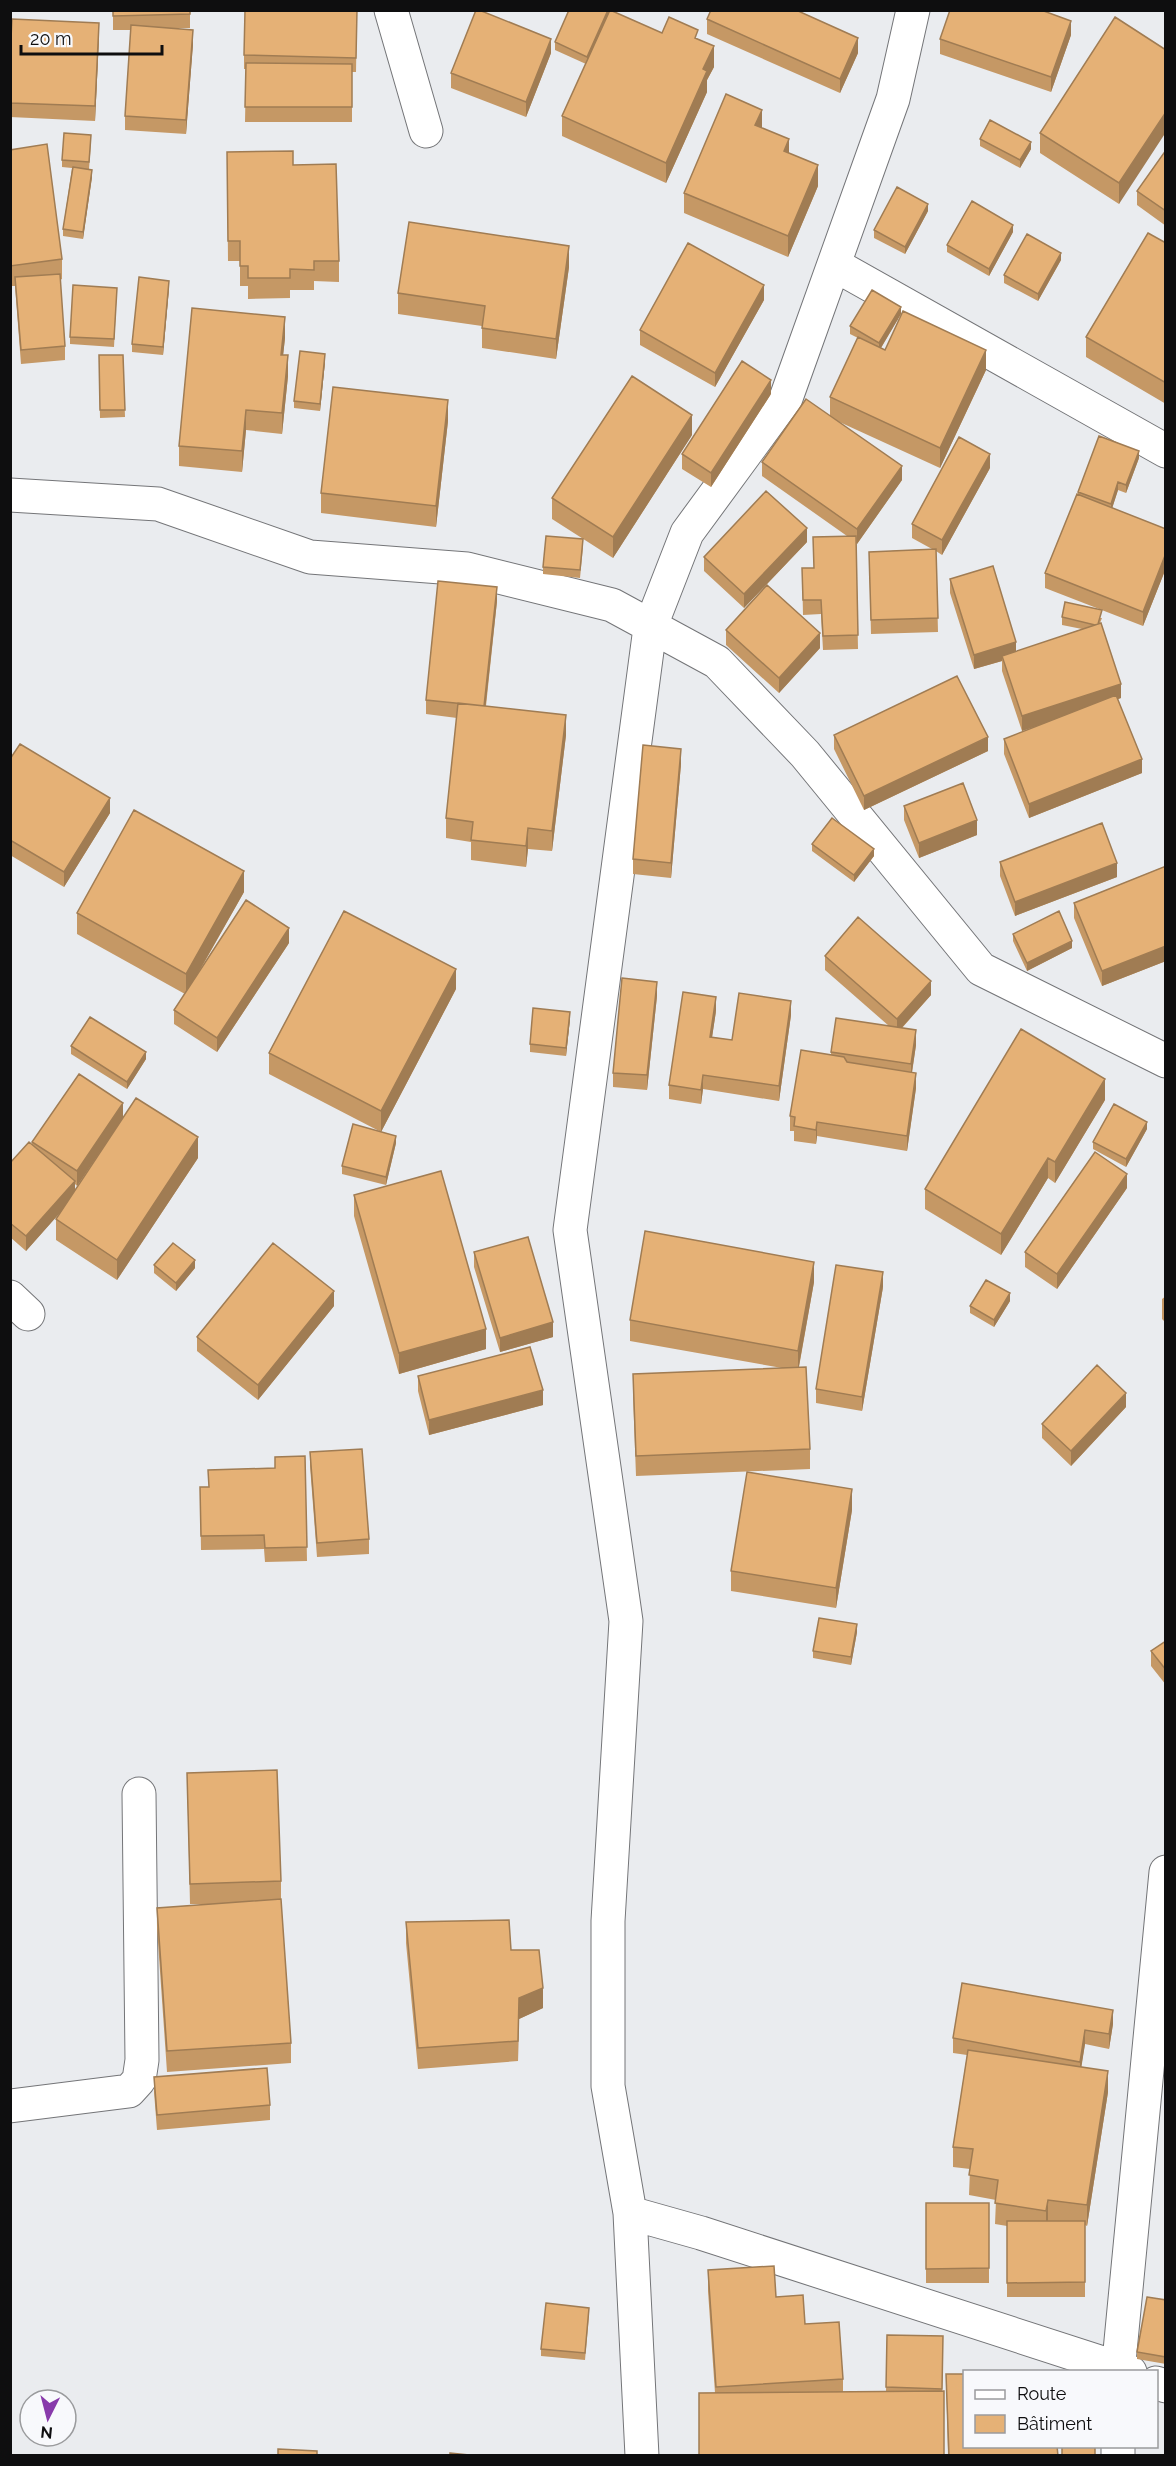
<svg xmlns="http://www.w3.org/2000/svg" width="1176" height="2466" font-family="Raleway,sans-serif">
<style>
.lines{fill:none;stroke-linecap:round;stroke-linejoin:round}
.minor-casing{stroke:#747578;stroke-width:35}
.minor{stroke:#fff;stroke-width:33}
.wall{fill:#c59865}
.shaded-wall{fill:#a07c53}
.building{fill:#e5b176;stroke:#a07c53;stroke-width:1.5}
</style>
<rect width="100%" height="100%" fill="#eaecef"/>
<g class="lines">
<g class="minor-casing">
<path id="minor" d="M391,10L426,131
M835,265L1166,451
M10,495L158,504L310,557L467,569L612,605L717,662L805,754L981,969L1166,1061
M10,1297L28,1314
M10,2106L129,2091L139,2080L142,2060L139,1794
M630,2213L701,2233L1130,2372
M1118,2372L1166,1872
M1156,2383L1166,2386
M1118,2446V2456
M642,2456L630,2213L608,2086V1921L626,1621L570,1230L650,628L687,533L786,398L893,99L913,10"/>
</g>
<use href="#minor" class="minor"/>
</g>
<path class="wall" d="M113,10H190V28H178L193,44L186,134L125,130V116L131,30H113Z
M357,10L356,72H352V122H245L246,69H244V55Z
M707,19L858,53L840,93L707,34Z
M662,33L698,39L714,67L707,80V92L666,183L562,136V116L586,64L555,50V42Z
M1071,35L1051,92L940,54V39Z
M99,37L95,121L10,117V57Z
M1166,50L1119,204L1040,153V133Z
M551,53L526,117L451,88V73Z
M762,128L789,153L818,186L788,257L684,213V193Z
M980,139L1031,149L1020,168L980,146Z
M91,143L89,169L92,177L83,239L63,236V229L72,168L62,167V160Z
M10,150L62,259V279L60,280L65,346V360L21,364L15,286H10Z
M1166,150V226L1137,205V191Z
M227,152L293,165L339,261V282L314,281V290H290V298L248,299V286H240V261H228Z
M928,211L905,254L874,238V230Z
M1013,232L989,276L947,252V245Z
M1166,243V404L1086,357V337Z
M1061,260L1038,301L1004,283V275Z
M569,267L556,359L482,348V326L398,314V293Z
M117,288L114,347L70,344V337Z
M169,288L163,355L132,352V344Z
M764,300L715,387L640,345V330Z
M901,314L881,348L885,350L986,370L940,468L835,420L902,480L857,544L856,543L858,649L823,650L821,614L803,615L802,568H814L813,537L847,536L762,476V462L830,416V397L858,338L850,334V326Z
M285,338L283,355L288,376L282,434L246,430L242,472L179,466V446Z
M99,355H123L125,417L100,418Z
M325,362L320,411L294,408V401Z
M771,394L711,487L682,469V454Z
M448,421L436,527L321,513V493Z
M692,435L613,558L552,519V498Z
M1139,458L1126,493L1118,490L1112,508L1166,529V568L1143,626L1045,588V573L1078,495V492Z
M990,468L942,555L936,551L938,632L871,634L869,552L932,549L912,538V524Z
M807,542L744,608L704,571V557Z
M583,547L580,578L543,574V567Z
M950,579L1016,652L1082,629L1062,625V617L1102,618L1100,623L1121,698L1118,699L1142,773L1029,818L1004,754V739L1042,724L1022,731L1002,671V661L974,669L950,593Z
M497,601L486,706L566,735L552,851L528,849L526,867L471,860V842L446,838V818L457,718L426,714V700Z
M726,630L820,648L779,693L726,645Z
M834,735L988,751L864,810L834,749Z
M10,759L110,813L64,887L10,855Z
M681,764L671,878L633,874V859Z
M904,806L977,835L919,858L904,820Z
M812,844L874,856L854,882L812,851Z
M1000,862L1117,877L1015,916L1000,876Z
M1166,866V961L1102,986L1074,918V903Z
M244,892L195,979L289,943L217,1052L174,1024V1010L185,994L77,934V913Z
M1013,934L1072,948L1027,971L1013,941Z
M825,956L931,995L902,1028L916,1045L912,1073L916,1088L907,1151L817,1136L816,1144L794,1141V1131H790V1116L831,1055V1052L889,1026L825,970Z
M456,989L381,1132L269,1074V1053Z
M657,996L647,1090L613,1087V1073Z
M716,1011L712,1037L732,1040L791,1015L779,1101L703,1089L701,1104L669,1099V1085Z
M570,1019L566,1056L530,1052V1044Z
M71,1046L146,1059L127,1089L71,1054Z
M1105,1100L1055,1183L1048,1178L1001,1255L925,1209V1189Z
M123,1118L77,1186L75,1184V1191L198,1158L117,1280L56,1240V1219L63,1209L26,1251L10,1237V1163L32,1145V1142Z
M1147,1129L1126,1167L1093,1149V1142Z
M396,1143L386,1185L342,1174V1166Z
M1127,1188L1057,1289L1025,1267V1252Z
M354,1195L486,1349L399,1374L354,1216Z
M474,1252L553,1337L500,1352L474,1267Z
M154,1265L195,1268L176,1291L154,1273Z
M814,1282L799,1367L810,1449V1469L636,1476L633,1394V1374L782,1368L630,1341V1320Z
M883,1287L862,1411L816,1403V1389Z
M1166,1296V1323L1162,1319V1299Z
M1010,1301L994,1327L970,1313V1306Z
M334,1306L258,1400L197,1351V1337Z
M418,1376L543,1405L429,1435L418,1391Z
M1126,1407L1071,1466L1042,1438V1424Z
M310,1452L369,1539V1554L317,1557L310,1466Z
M305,1456L307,1561L265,1562L264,1549L201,1550L200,1487H208L275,1468Z
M852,1510L836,1608L731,1591V1571Z
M10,1554L12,1564V1584L10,1585Z
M857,1632L851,1665L813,1658V1651Z
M1166,1641V1685L1151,1666V1651Z
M187,1773L281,1881V1901L291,2043V2063L167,2072L157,1928V1908L218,1904H190Z
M406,1922L511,1950L543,2008L519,2019L518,2061L418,2069L406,1943Z
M1113,2024L1109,2049L1085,2044L1081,2067L1108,2092L1087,2226L1085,2225V2297H1007V2226L995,2224L996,2200L969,2195L970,2169L953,2167V2147L967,2055L953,2053V2038Z
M154,2077L270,2105V2120L157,2130L154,2092Z
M926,2203H989V2283H926Z
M774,2266L776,2297L803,2295L805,2324L839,2322L843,2379V2392L886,2391L887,2335L943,2336L942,2391H944V2456H699V2393H715L708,2291V2270Z
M1166,2300V2364L1137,2359V2352Z
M589,2315L585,2360L541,2356V2349Z
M946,2374L1058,2456H948Z"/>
<path class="shaded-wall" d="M608,10H611L587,64V57Z
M1071,21V35L1051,92V77Z
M99,23V37L95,121V106Z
M193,30V44L186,134V120Z
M858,38V53L840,93V79Z
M551,39V53L526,117V102Z
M714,46V67L707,80V92L666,183V163L703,69Z
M762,110V130L755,125Z
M1166,112V132L1119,204V183Z
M789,139V160L784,151Z
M1031,142V149L1020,168V160Z
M818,165V186L788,257V236Z
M92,170V177L83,239V232Z
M928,204V211L905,254V247Z
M1013,225V232L989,276V269Z
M569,246V267L556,359V339Z
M1061,253V260L1038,301V294Z
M169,281V288L163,355V347Z
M764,285V300L715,387V373Z
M901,307V314L879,351V343Z
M285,317V338L281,375V355Z
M986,350V370L940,468V448Z
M325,354V362L320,411V404Z
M288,355V376L282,434V413Z
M771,380V394L711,487V473Z
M448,400V421L436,527V506Z
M246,410V430L242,472V451Z
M692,415V435L613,558V537Z
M1139,451V458L1126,493V485Z
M990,454V468L942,555V540Z
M902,466V480L857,544V529Z
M1118,482V490L1111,512V504Z
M807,528V542L744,608V594Z
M1166,553V568L1143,626V612Z
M497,587V601L484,720V706Z
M820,633V648L779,693V678Z
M1016,642V657L1002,656V661L974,669V655Z
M1121,684V698L1022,731V716Z
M566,715V735L552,851V831Z
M988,737V751L864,810V796Z
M681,749V764L671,878V863Z
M1142,759V773L1029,818V804Z
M110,798V813L64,887V872Z
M977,820V835L919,858V843Z
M528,828V849L526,867V846Z
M874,849V856L854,882V875Z
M1117,863V877L1015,916V902Z
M244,871V892L186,994V974Z
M289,928V943L217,1052V1038Z
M1072,941V948L1027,971V963Z
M1166,946V961L1102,986V971Z
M456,969V989L381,1132V1111Z
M931,981V995L897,1033V1019Z
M657,982V996L647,1090V1075Z
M716,997V1011L710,1051V1037Z
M791,1001V1015L779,1101V1086Z
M570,1012V1019L566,1056V1048Z
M916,1030V1045L911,1078V1064Z
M146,1052V1059L127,1089V1082Z
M916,1073V1088L907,1151V1136Z
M703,1075V1089L701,1104V1090Z
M1105,1079V1100L1055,1183V1162Z
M123,1103V1118L77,1186V1171Z
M817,1122V1136L816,1144V1130Z
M1147,1122V1129L1126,1167V1159Z
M396,1136V1143L386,1185V1177Z
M198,1137V1158L117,1280V1260Z
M1048,1158V1178L1001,1255V1234Z
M1127,1174V1188L1057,1289V1274Z
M75,1181V1196L26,1251V1236Z
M195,1260V1268L176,1291V1283Z
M814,1262V1282L798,1371V1351Z
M883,1272V1287L862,1411V1397Z
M334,1291V1306L258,1400V1385Z
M1010,1293V1301L994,1327V1320Z
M553,1322V1337L500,1352V1338Z
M486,1329V1349L399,1374V1353Z
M543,1390V1405L429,1435V1420Z
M1126,1393V1407L1071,1466V1451Z
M852,1489V1510L836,1608V1588Z
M857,1624V1632L851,1665V1657Z
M543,1988V2008L519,2019L518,2061L519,1998Z
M1113,2010V2024L1109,2049V2034Z
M1085,2030V2044L1080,2076V2062Z
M1108,2071V2092L1087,2226V2205Z
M1048,2200V2220L1046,2232V2211Z"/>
<path class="building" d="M113,10H190V14L113,16Z
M245,10H357L356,58L244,55Z
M476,10H479L551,39L526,102L451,73Z
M569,10H608L587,57L555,42Z
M610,10L662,33L669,17L698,30L695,38L714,46L703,69L707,71L666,163L562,116Z
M711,10H796L858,38L840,79L707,19Z
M950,10H1041L1071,21L1051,77L940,39Z
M1115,17L1166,50V112L1119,183L1040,133Z
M12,19L99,23L95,106L10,103V57Z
M131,25L193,30L186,120L125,116Z
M246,63L352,64V107H245Z
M726,94L762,110L755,125L789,139L784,151L818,165L788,236L684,193Z
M990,120L1031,142L1020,160L980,139Z
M64,133L91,135L89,162L62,160Z
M47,144L62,259L10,266V150Z
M1166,150V211L1137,191Z
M293,151V165L336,164L339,261H314V270L290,269V278H248V266H240V241H228L227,152Z
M73,167L92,170L83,232L63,229Z
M897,187L928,204L905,247L874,230Z
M972,201L1013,225L989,269L947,245Z
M409,222L569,246L556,339L482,328L485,306L398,293Z
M1148,233L1166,243V383L1086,337Z
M1027,234L1061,253L1038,294L1004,275Z
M688,243L764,285L715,373L640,330Z
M60,274L65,346L21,350L15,277Z
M139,277L169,281L163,347L132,344Z
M73,285L117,288L114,339L70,337Z
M872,290L901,307L879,343L850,326Z
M192,308L285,317L281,355H288L282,413L246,410L242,451L179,446Z
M903,311L986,350L940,448L830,397L858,337L885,350Z
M300,351L325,354L320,404L294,401Z
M99,355H123L125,410H100Z
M742,361L771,380L711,473L682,454Z
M632,376L692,415L613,537L552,498Z
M333,387L448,400L436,506L321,493Z
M806,399L902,466L857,529L762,462Z
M1099,436L1139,451L1126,485L1118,482L1111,504L1078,492Z
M959,437L990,454L942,540L912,524Z
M766,491L807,528L744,594L704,557Z
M1077,494L1166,529V553L1143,612L1045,573Z
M546,536L583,539L580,570L543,567Z
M856,536L858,635L823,636L821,600H803L802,568H814L813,537Z
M936,549L938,618L871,620L869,552Z
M993,566L1016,642L974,655L950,579Z
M438,581L497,587L484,706L426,700Z
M767,585L820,633L779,678L726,630Z
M1065,602L1102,610L1098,624L1095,625L1062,617Z
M1101,623L1121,684L1022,716L1002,656Z
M957,676L988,737L864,796L834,735Z
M1116,695L1142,759L1029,804L1004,739Z
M458,703L566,715L552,831L528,828L526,846L471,840L473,822L446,818Z
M20,744L110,798L64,872L10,840V759Z
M643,745L681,749L671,863L633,859Z
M963,783L977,820L919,843L904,806Z
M134,810L244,871L186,974L77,913Z
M832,818L874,849L854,875L812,844Z
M1102,823L1117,863L1015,902L1000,862Z
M1166,866V946L1102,971L1074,903Z
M246,900L289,928L217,1038L174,1010Z
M344,911L456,969L381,1111L269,1053Z
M1059,911L1072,941L1027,963L1013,934Z
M858,917L931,981L897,1019L825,956Z
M622,978L657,982L647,1075L613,1073Z
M683,992L716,997L710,1037L732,1040L739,993L791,1001L779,1086L703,1075L701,1090L669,1085Z
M533,1008L570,1012L566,1048L530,1044Z
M90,1017L146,1052L127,1082L71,1046Z
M836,1018L916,1030L911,1064L831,1052Z
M1021,1029L1105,1079L1055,1162L1048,1158L1001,1234L925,1189Z
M801,1050L844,1057L847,1062L916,1073L907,1136L817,1122L816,1130L794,1126L795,1117L790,1116Z
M79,1074L123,1103L77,1171L32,1142Z
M136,1098L198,1137L117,1260L56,1219Z
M1114,1104L1147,1122L1126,1159L1093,1142Z
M353,1124L396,1136L386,1177L342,1166Z
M29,1142L75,1181L26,1236L10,1223V1163Z
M1095,1152L1127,1174L1057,1274L1025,1252Z
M441,1171L486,1329L399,1353L354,1195Z
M645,1231L814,1262L798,1351L630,1320Z
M528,1237L553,1322L500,1338L474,1252Z
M173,1243L195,1260L176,1283L154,1265Z
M273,1243L334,1291L258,1385L197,1337Z
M836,1265L883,1272L862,1397L816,1389Z
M986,1280L1010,1293L994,1320L970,1306Z
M530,1347L543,1390L429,1420L418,1376Z
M1097,1365L1126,1393L1071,1451L1042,1424Z
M806,1367L810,1449L636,1456L633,1374Z
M362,1449L369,1539L317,1543L310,1452Z
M305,1456L307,1547L265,1548L264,1535L201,1536L200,1487H209L208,1470L275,1468V1457Z
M747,1472L852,1489L836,1588L731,1571Z
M819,1618L857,1624L851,1657L813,1651Z
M1166,1641V1670L1151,1651Z
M277,1770L281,1881L190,1884L187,1773Z
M281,1899L291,2043L167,2051L157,1908Z
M509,1920L511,1950H539L543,1988L519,1998L518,2041L418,2048L406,1922Z
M962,1983L1113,2010L1109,2034L1085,2030L1080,2062L953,2038Z
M968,2050L1108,2071L1087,2205L1048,2200L1046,2211L995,2203L998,2180L969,2175L973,2149L953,2147Z
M267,2068L270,2105L157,2115L154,2077Z
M926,2203H989V2268L926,2269Z
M1007,2221H1085V2282L1007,2283Z
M774,2266L776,2297L803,2295L805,2324L839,2322L843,2379L716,2387L708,2270Z
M1147,2297L1166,2300V2357L1137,2352Z
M546,2303L589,2308L585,2353L541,2349Z
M887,2335L943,2336L942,2389L886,2387Z
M946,2374H964V2446H1057L1058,2456H949Z
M944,2391V2456H699V2393Z
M1062,2446H1095V2456H1062Z
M278,2449L317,2451V2456H278Z
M450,2453L479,2456H450Z"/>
<rect width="1176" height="2466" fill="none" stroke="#0e0e0f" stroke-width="24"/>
<rect x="963" y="2370" width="195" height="78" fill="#f8f9fc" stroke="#9a9b9d" stroke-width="1.5"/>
<rect x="975" y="2390" width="30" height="9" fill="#ffffff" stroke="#9a9b9d" stroke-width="1.5"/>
<text x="1017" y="2400" font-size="18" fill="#0e0e0f">Route</text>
<rect x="975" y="2415" width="30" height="18" fill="#e5b176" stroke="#9a9b9d" stroke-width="1.5"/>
<text x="1017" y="2430" font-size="18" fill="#0e0e0f">Bâtiment</text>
<g transform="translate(48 2418) rotate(186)"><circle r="28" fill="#f8f9fc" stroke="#9a9b9d" stroke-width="1.5"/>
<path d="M0-4.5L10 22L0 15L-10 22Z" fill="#883aab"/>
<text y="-9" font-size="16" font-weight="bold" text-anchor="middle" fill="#0e0e0f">N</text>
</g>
<path d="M21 45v9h141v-9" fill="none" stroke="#0e0e0f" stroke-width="3"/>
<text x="30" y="45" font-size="18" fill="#0e0e0f" stroke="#f8f9fc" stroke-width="4.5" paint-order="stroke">20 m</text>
</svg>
